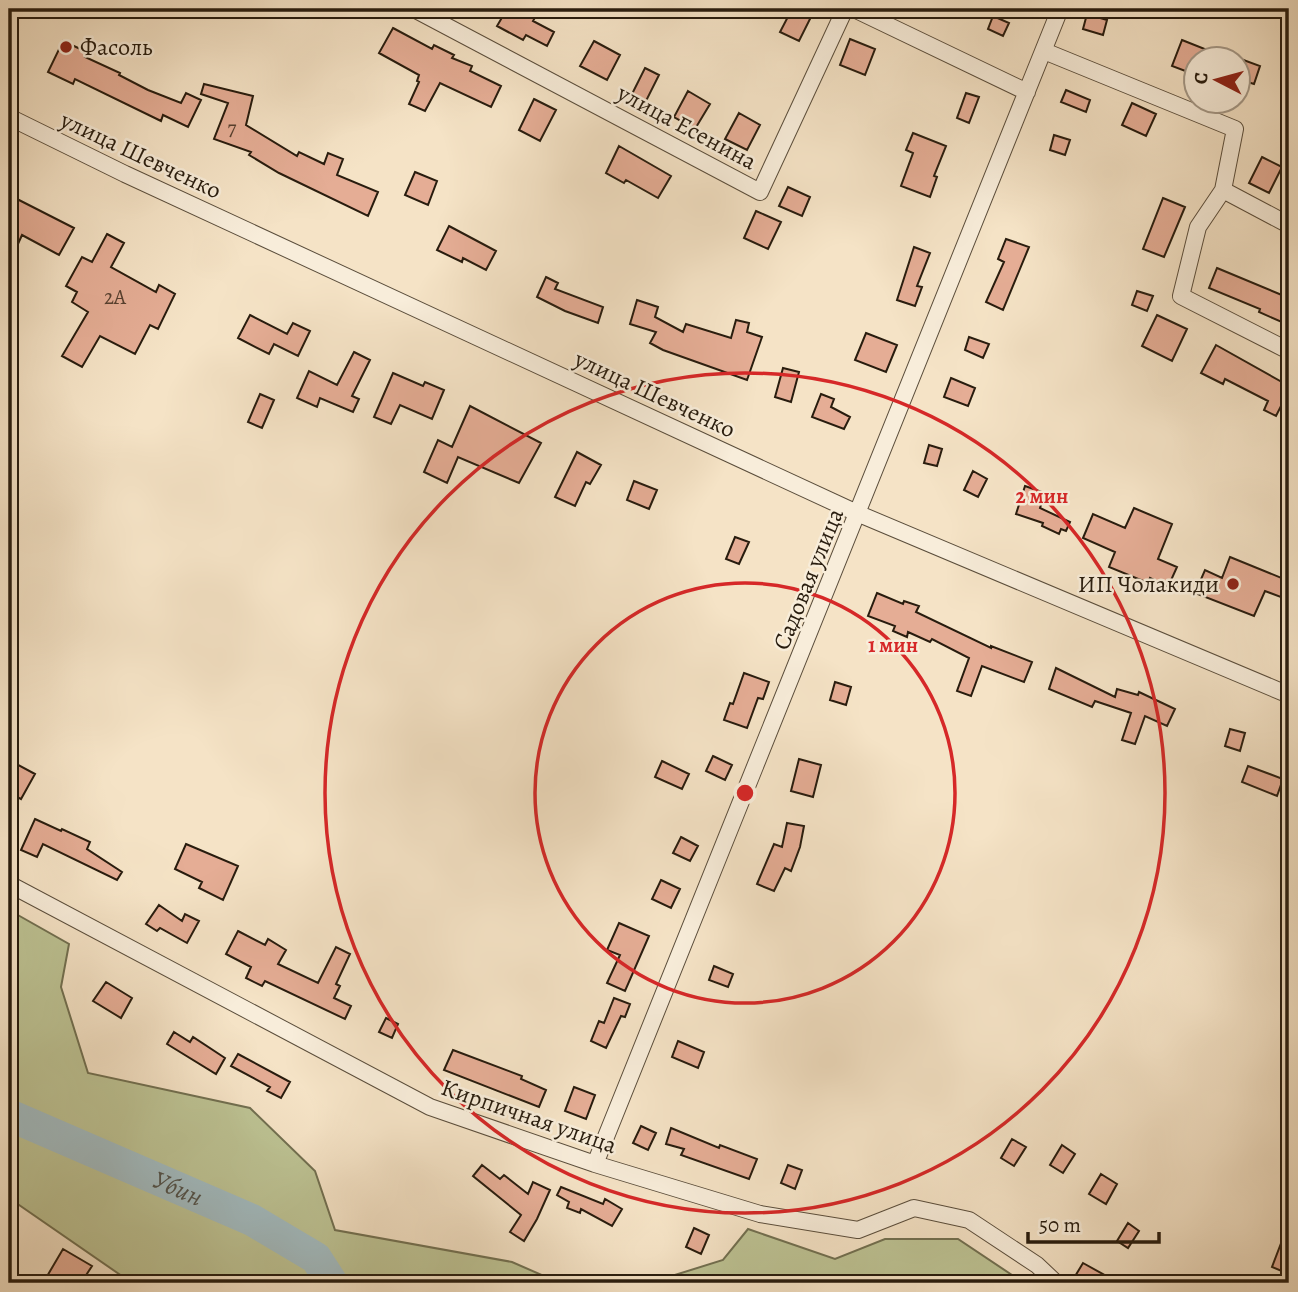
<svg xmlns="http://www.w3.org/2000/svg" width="1298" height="1292" font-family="Alegreya,serif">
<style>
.green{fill:#bdc394;stroke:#727051;stroke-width:2}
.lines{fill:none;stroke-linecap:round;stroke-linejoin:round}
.river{stroke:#a2bbc0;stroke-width:32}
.building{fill:#e5ad95;stroke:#281c0e;stroke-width:2}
.minor-casing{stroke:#5b4e3c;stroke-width:18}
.minor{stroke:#f8edda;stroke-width:16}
.ring{fill:none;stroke:#d62828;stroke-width:3.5}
.poi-dot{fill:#8f2418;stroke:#f8edda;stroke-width:2.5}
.labels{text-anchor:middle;stroke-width:5;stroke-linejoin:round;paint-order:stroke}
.number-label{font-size:21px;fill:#574030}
.poi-label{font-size:24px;fill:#281c0e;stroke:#f8edda;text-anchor:start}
.street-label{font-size:24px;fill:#281c0e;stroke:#f8edda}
.water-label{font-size:26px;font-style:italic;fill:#53544c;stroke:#f8edda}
.centre{fill:#d62828;stroke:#f8edda;stroke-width:3.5}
.ring-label{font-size:21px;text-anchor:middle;font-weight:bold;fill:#d62828;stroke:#f8edda;stroke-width:5;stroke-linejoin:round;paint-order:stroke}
</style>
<rect width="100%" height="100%" fill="#f5e3c6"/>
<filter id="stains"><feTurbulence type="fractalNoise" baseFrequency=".00286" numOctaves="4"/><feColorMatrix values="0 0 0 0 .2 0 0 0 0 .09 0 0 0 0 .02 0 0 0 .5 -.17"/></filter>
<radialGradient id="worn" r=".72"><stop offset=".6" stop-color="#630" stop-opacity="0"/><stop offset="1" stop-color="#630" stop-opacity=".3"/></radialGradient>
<path class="green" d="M9,910L69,944L61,987L88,1073L250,1108L315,1171L335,1230L512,1262L560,1283H132L9,1198Z
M748,1229L835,1259L885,1239H958L1012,1275L1021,1283H649L723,1260Z"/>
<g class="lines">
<path class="river" id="s1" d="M9,1115L252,1220L316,1258L332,1283"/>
</g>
<path class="building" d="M507,9H528L537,14L533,21L554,32L547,46L526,35L523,40L497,26Z
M792,9H806L813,13L799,41L780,32Z
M1087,14L1107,20L1103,35L1083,29Z
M993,16L1009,23L1003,36L988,29Z
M393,28L432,49L434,45L454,55L452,58L472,66L470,71L501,86L491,107L440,83L425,111L409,104L419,82L417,81L419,75L379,53Z
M850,39L875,49L865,75L840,65Z
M1182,40L1230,59L1229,60H1196V75L1172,66Z
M63,41L87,52L85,57L120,73L119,75L148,90L181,103L186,93L201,100L188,127L163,115L161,121L75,79L73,84L48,72Z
M594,41L620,55L607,80L580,66Z
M1238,58L1260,66L1254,84L1238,79Z
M645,68L659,75L646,101L632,94Z
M204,84L253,96L246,125L297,156L299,152L324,164L328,153L343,159L337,175L378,192L368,216L279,173L249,155L251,152L214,139L228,103L201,94Z
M1066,90L1090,100L1086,112L1061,102Z
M688,91L710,104L695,129L674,117Z
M966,93L979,97L969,123L957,118Z
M534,99L556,110L540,141L519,130Z
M1132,103L1156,114L1146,136L1122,125Z
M739,113L760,125L747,150L725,139Z
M913,133L946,146L934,176L937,177L930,197L901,186L913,153L906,150Z
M1054,135L1070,140L1065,155L1050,150Z
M619,146L671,176L658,198L626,180L624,183L606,173Z
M1262,157L1282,167L1269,193L1249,183Z
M415,172L437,181L428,205L405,195Z
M788,187L810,197L802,216L779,206Z
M1163,198L1185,207L1164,257L1143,249Z
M17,199L74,228L59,255L22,235L9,264V216Z
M756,211L781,222L768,249L744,238Z
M449,226L496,251L486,270L463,258L462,262L437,250Z
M107,234L124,243L111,267L156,292L159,285L175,294L158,329L150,325L135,354L100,336L82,367L62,356L88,312L72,302L77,292L66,286L82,257L92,262Z
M1006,239L1029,247L1003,310L986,302L1004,262L998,259Z
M914,247L930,253L917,286L922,287L915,306L897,300Z
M1217,268L1289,298V311L1284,323L1259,312L1260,309L1209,288Z
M546,277L558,283L555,289L603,307L598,323L565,311L537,297Z
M1137,291L1153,296L1147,311L1132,305Z
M637,300L658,307L655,317L683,332L686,324L731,338L736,320L749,323L747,332L762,337L747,380L663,350L650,343L656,332L630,324Z
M250,315L287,334L293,323L310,331L298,356L274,344L269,354L238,338Z
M1157,315L1187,329L1172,361L1142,346Z
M866,333L897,345L886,372L855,360Z
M969,337L989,344L983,358L965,350Z
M1216,345L1289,386V405L1283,402L1276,416L1264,410L1268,401L1225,379L1223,384L1201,373Z
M354,352L370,360L352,396L359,399L353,412L320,398L317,407L297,398L309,371L337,385Z
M783,368L799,372L791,402L775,397Z
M393,373L423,386L425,382L444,390L432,419L400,405L391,424L374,417Z
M951,378L975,388L968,406L944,397Z
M260,394L274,400L262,428L248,422Z
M821,394L834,399L831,407L850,417L844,429L812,417Z
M470,406L541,443L519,483L458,457L447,483L424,472L438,440L452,447Z
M929,445L942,449L937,466L924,463Z
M577,452L601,465L590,484L586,482L575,506L555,497Z
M973,471L987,479L978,497L964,490Z
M634,481L657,490L649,509L627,500Z
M1025,486L1045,493L1040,508L1070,522L1066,531L1061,529L1059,534L1042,526L1043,523L1016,514Z
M1134,508L1172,524L1158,559L1177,567L1168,587L1150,578L1148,583L1109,567L1115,552L1083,538L1093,514L1125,528Z
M735,537L749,542L739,564L726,559Z
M1230,557L1289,581L1286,599L1265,591L1254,616L1195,593L1205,570L1222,578Z
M877,593L903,604L904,601L919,606L916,612L991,648V646L1032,662L1024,682L982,666L971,696L957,691L969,658L932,639L930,642L908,632L907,637L893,631L895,626L868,616Z
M1056,668L1115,697L1117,689L1138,695L1139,692L1175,709L1167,726L1145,716L1135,744L1122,740L1131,713L1095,701L1092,707L1049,689Z
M744,673L769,682L763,699L758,698L747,728L724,720L730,703L733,704Z
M835,682L851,687L846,705L830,700Z
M1230,729L1245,733L1240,751L1225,746Z
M713,756L732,765L725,780L706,771Z
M799,759L821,765L813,797L791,791Z
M9,760L35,774L21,799L9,792Z
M662,761L689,774L682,789L655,777Z
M1248,766L1283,779L1277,796L1242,782Z
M35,819L61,831L62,829L90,842L87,849L122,872L117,880L43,844L37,857L21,850Z
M787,823L804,826L800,847L791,871L785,868L774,891L757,884L774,844L782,847Z
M681,837L698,846L690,861L673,853Z
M186,844L238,866L223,900L199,888L202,882L175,869Z
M661,880L680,889L671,908L652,899Z
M159,905L182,921L185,914L199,921L187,943L160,928L157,931L146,924Z
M619,923L649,936L625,991L607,983L620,955L607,950Z
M238,931L265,945L268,939L286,950L278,964L318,983L336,947L350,954L336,984L340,986L334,998L351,1006L345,1019L265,981L262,986L246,978L251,967L226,954Z
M714,966L733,974L728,987L709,980Z
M106,982L132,998L121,1018L93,1001Z
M614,998L630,1004L625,1017L621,1016L606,1048L591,1041L599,1021L604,1023Z
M386,1018L398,1024L392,1038L379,1032Z
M174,1032L190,1042L193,1037L225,1058L216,1074L167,1044Z
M678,1041L704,1052L698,1068L672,1057Z
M453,1050L522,1076L521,1079L546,1090L539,1107L444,1070Z
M238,1054L290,1082L281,1098L267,1091L270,1087L231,1066Z
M574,1087L595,1095L586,1119L565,1111Z
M641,1126L656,1133L648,1150L633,1143Z
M671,1128L719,1148L720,1145L757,1159L749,1179L681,1155L684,1149L666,1144Z
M1012,1139L1026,1147L1014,1166L1001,1158Z
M1062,1145L1075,1154L1063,1173L1050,1165Z
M482,1165L500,1179L504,1175L528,1194L533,1182L550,1190L537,1219L524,1241L510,1232L521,1215L473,1176Z
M788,1165L802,1170L795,1189L781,1183Z
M1101,1174L1117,1184L1106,1204L1089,1194Z
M561,1187L603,1204L605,1199L622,1209L612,1226L581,1209L580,1213L567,1208L569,1202L557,1195Z
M1128,1223L1139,1231L1128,1248L1117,1241Z
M1288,1225L1289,1226V1274L1272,1267Z
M694,1228L709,1235L701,1254L686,1247Z
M63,1249L92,1266L81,1283H55L46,1278Z
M1083,1263L1119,1283H1071Z"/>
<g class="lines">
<g class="minor-casing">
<path id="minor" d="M414,9L760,192L845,9
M854,9L1027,92
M1044,51L1235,129L1223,190L1289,225
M9,117L125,174L859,514L1289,695
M1223,190L1198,227L1181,296L1289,351
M9,884L430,1107L595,1164L760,1214L858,1230L914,1208L969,1220L1037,1265L1056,1283
M595,1164L1060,9"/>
</g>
<use href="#minor" class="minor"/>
</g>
<g class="ring">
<circle cx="745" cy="793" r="210"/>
<circle cx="745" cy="793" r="420"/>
</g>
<g class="poi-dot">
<circle cx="66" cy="47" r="7"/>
<circle cx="1233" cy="584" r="7"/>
</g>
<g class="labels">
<g class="number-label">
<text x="232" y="135">7</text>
<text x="115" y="304">2А</text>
</g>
<g class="poi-label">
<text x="80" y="55">Фасоль</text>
<text x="1219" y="592" text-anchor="end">ИП Чолакиди</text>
</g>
<g class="street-label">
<text transform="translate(687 127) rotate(28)" y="8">улица Есенина</text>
<text transform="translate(141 155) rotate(25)" y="8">улица Шевченко</text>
<text transform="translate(655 394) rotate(25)" y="8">улица Шевченко</text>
<text transform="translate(808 579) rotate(-68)" y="8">Садовая улица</text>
<text transform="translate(529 1116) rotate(19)" y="8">Кирпичная улица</text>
</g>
<g class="water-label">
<text dy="9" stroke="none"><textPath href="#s1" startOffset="184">Убин</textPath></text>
</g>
</g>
<circle cx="745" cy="793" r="10" class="centre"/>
<g class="ring-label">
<text x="1042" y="503">2 мин</text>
<text x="893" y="652">1 мин</text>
</g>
<rect width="1298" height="1292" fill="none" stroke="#f5e3c6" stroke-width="35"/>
<rect x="10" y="10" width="1277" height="1271" fill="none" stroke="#281c0e" stroke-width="3.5"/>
<rect x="18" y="18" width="1263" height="1257" fill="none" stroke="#281c0e" stroke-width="2"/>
<g transform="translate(1217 80) rotate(276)"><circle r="33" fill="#f8edda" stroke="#a59988" stroke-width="2"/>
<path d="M0-5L12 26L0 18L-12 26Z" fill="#8f2418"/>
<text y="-10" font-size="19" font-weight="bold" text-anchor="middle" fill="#281c0e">С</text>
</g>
<path d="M1028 1232v10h131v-10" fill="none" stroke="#281c0e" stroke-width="3.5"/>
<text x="1039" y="1232" font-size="21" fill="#281c0e" stroke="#f8edda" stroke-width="5" paint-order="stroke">50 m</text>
<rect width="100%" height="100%" filter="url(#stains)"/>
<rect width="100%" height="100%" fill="url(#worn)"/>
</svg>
